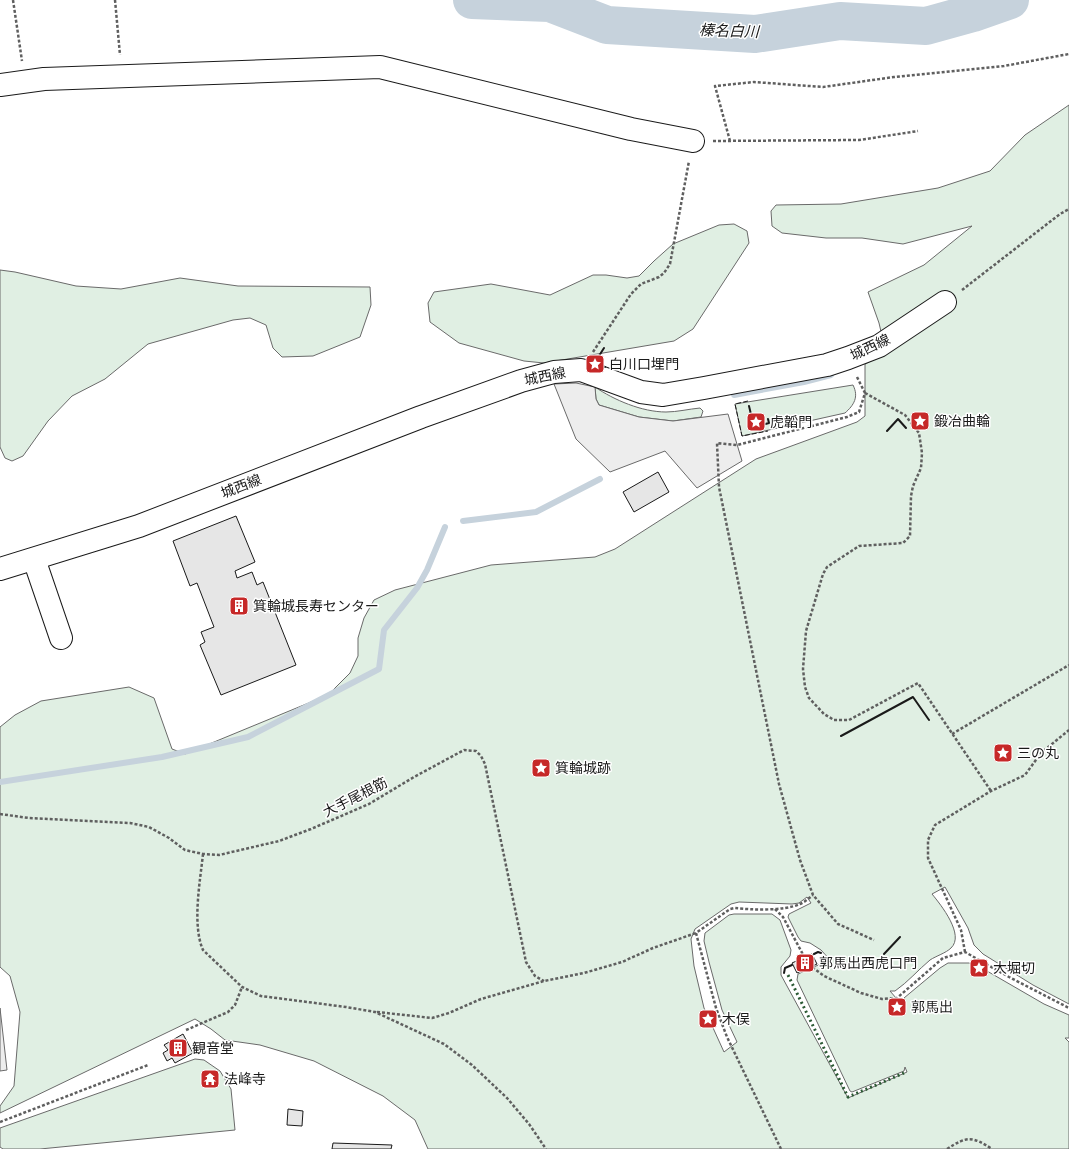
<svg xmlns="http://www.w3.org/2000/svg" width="1069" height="1149" font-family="'Sofia Sans Condensed','Noto Sans JP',sans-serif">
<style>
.green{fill:#e0efe3;stroke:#6a6a6a;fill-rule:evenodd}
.parking{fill:#ededed;stroke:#6a6a6a}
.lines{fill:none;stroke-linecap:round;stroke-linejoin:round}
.stream{stroke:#c6d2dc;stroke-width:6}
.river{stroke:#c6d2dc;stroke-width:38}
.building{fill:#e6e6e6;stroke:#1a1a1a}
.minor-casing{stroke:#1a1a1a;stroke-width:24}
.path{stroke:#5f5f5f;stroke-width:2.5;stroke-dasharray:3 2;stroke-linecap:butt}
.minor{stroke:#fff;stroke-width:22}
.hedge{stroke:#2b5a34;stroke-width:3;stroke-dasharray:2 3;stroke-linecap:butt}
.fence{stroke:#1a1a1a;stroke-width:1;stroke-dasharray:5 2;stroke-linecap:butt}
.wall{stroke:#1a1a1a;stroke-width:2}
.labels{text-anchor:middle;stroke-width:3;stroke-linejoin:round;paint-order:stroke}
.street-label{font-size:14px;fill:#1a1a1a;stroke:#fff}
.poi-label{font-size:14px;fill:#1a1a1a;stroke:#fff;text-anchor:start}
.water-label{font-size:15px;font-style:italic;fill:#1a1a1a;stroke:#fff}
</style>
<rect width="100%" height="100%" fill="#fff"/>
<path class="green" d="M1069,105V1004L1033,985L983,954L974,945L968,928L945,887L932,894C941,905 965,935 951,948C946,953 936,956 930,960C918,970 908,982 895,991H890L903,1006L904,998L940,968L948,963H969L987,971L1044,1004L1069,1015V1038H1065L1069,1042V1149H428L415,1120L383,1096L314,1061L260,1045L225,1040L211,1029L195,1019L0,1113V1106L14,1086L20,1012L10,976L0,967V727L15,715L41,701L129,687L154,698L172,749L185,754L328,695L350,673L358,656V638L364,618L374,600L395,590L491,565L595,557L615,549L756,459L857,422L865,416V364L886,353L879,323L868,292L924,265L972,226L903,244L862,238H826L782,233L772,226L771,211L776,205L841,204L938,188L990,171L1025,135ZM807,897L811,903L789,914L788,917L798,937L801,941L810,943L821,950L831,961L825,962L798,974L797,980L850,1091L852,1092L904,1071L905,1067L907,1072L848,1098L781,975V967L790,956L791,950L780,920L772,914H734L729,915L705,933L704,941L709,962L722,1010L737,1042L724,1052L704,1008L694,966L691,939L695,929L731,904L739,902L792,904L799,903Z
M734,224L747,231L749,243L693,329L674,341L544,363L524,361L459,343L430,322L428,303L434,292L491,284L550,295L593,275H606L627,278L639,276L654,261L673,244L719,225Z
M0,270L15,272L76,286L121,289L180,278L238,286L370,287L371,305L360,337L313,356L282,357L273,348L266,325L250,318L233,320L148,344L105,379L72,396L48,421L23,456L12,461L5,458L0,447Z
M853,385C859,397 854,405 845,413L742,436L735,404Z
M595,387C614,400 642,412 666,412C677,412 689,409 700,408L703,411L701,417L673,421L639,417L599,405L596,399Z
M195,1059L204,1060L220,1071L231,1089L235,1130L40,1149H3L0,1147V1128Z"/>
<path class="parking" d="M576,383L595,387L596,399L599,405L639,417L673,421L728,414L742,461L697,488L665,451L610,472L576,439L554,384Z
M0,1008L7,1070L0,1071Z"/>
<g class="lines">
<path class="stream" d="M734,395L804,382L831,375
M463,521L536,512L600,479
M0,782L162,757L248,737L379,669L384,630L417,588L427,570L445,527"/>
<path class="river" d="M472,0L550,3L607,25L755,34L840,21L926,26L973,13L1010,0"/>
</g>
<path class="building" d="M658,472L669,492L634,512L623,492Z
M236,516L255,562L235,571L237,578L252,572L257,585L263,582L296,665L221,695L200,645L205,642L201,632L214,627L197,583L190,586L173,541Z
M812,954L817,964L797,973L792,963Z
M183,1034L193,1053L175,1063L172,1058L167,1061L163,1053L168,1050L164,1045Z
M288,1109L303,1111L302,1126L287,1125Z
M333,1143L392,1145L391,1149H332Z"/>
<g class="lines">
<g class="minor-casing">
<path id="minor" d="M0,85L44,79L380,67L631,129L693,141
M34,559L61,638
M0,569L139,526L421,417L521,381L554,372L581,370L641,392L663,395L704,388L827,365L848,358L879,346L945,302"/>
</g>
<path class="path" d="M13,0L22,61
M115,0L120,55
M713,141L859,140L918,131
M730,141L715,86L754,82L823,87L894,77L1004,66L1069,54
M962,290L1060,214L1069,209
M593,352L631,294L641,284L659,277L664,273L670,264L689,161
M857,377L865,393L859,412L847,417L737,445L717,443L719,487L779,784L800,860L813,895L838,924L874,940
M865,393L905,415L919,433L922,453L921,468L913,486L911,496L910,536L903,543L859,546L827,567L823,574L806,631L803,669L805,687L809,698L824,714L834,720H849L918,683L991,791
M952,734L1069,665
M0,814L29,818L130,823L149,827L169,838L185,850L203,854L219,855L279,841L311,829L369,804L414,777L464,750L476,751L481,756L485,764L526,962L535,976L544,981
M203,854C200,882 192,925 203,950L242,987L261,996L346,1007L375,1012L444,1044L472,1065L507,1098L529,1124L546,1149
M775,909L783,917L808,964L824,976L861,993L882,999L897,998L943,958L965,952L1009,977L1069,1008
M965,952L961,930L928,858V840L935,825L991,791L1025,775L1041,753L1069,730
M377,1012L432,1018L449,1013L481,999L544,981L584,973L622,962L653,948L696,933
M186,1030L228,1012L235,1005L242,987
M0,1122L148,1065
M781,1149L727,1037L716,1008L696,933L730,909L735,908C752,910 785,911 800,904C805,902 809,898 813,895
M947,1149C967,1136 972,1136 992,1149"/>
<use href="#minor" class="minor"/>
<path class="hedge" d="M788,975L848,1097L904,1073"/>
<path class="fence" d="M748,401L735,404L742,436L768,431"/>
<path class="wall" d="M604,348L597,359L596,363L598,365L605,367
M749,406L754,427L769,423L768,419
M887,431L898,419L906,428
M841,736L913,697L929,720
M814,954L818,952L821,953
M884,954L900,937
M784,973L785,968L792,965"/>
</g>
<defs>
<g id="sight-square" transform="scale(1)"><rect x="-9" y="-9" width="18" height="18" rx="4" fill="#c62828" stroke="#fff"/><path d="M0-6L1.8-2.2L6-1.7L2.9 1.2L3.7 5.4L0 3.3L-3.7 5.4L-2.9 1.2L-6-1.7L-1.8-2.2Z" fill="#fff"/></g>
<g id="building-square" transform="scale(1)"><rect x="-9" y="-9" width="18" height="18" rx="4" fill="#c62828" stroke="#fff"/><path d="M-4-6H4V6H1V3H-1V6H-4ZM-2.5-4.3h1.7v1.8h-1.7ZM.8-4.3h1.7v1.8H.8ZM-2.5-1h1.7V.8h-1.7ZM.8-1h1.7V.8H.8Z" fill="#fff"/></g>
<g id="temple-square" transform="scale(1)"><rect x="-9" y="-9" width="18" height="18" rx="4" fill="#c62828" stroke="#fff"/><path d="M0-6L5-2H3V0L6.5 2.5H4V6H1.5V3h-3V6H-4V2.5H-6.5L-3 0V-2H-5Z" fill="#fff"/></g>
</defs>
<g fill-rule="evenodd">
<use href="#sight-square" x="595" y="364"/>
<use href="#sight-square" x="920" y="421"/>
<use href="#sight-square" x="756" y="422"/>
<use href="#building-square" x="239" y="606"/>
<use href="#sight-square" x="1003" y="753"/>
<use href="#sight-square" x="541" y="768"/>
<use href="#building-square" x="805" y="963"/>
<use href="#sight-square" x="979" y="968"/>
<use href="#sight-square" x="897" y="1007"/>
<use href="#sight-square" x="708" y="1019"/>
<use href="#building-square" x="178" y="1048"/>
<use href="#temple-square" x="210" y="1079"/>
</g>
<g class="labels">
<g class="street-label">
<text transform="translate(870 347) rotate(-25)" y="5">城西線</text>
<text transform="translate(545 376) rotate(-11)" y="5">城西線</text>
<text transform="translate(241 486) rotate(-21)" y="5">城西線</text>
<text transform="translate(355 797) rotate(-27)" y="5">大手尾根筋</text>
</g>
<g class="poi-label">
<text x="609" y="369">白川口埋門</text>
<text x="934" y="426">鍛冶曲輪</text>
<text x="770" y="427">虎韜門</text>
<text x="253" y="611">箕輪城長寿センター</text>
<text x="1017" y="758">三の丸</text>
<text x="555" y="773">箕輪城跡</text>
<text x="819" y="968">郭馬出西虎口門</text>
<text x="993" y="973">大堀切</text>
<text x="911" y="1012">郭馬出</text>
<text x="722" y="1024">木俣</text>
<text x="192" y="1053">観音堂</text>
<text x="224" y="1084">法峰寺</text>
</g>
<g class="water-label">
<text transform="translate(729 31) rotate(2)" y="5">榛名白川</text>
</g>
</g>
</svg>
